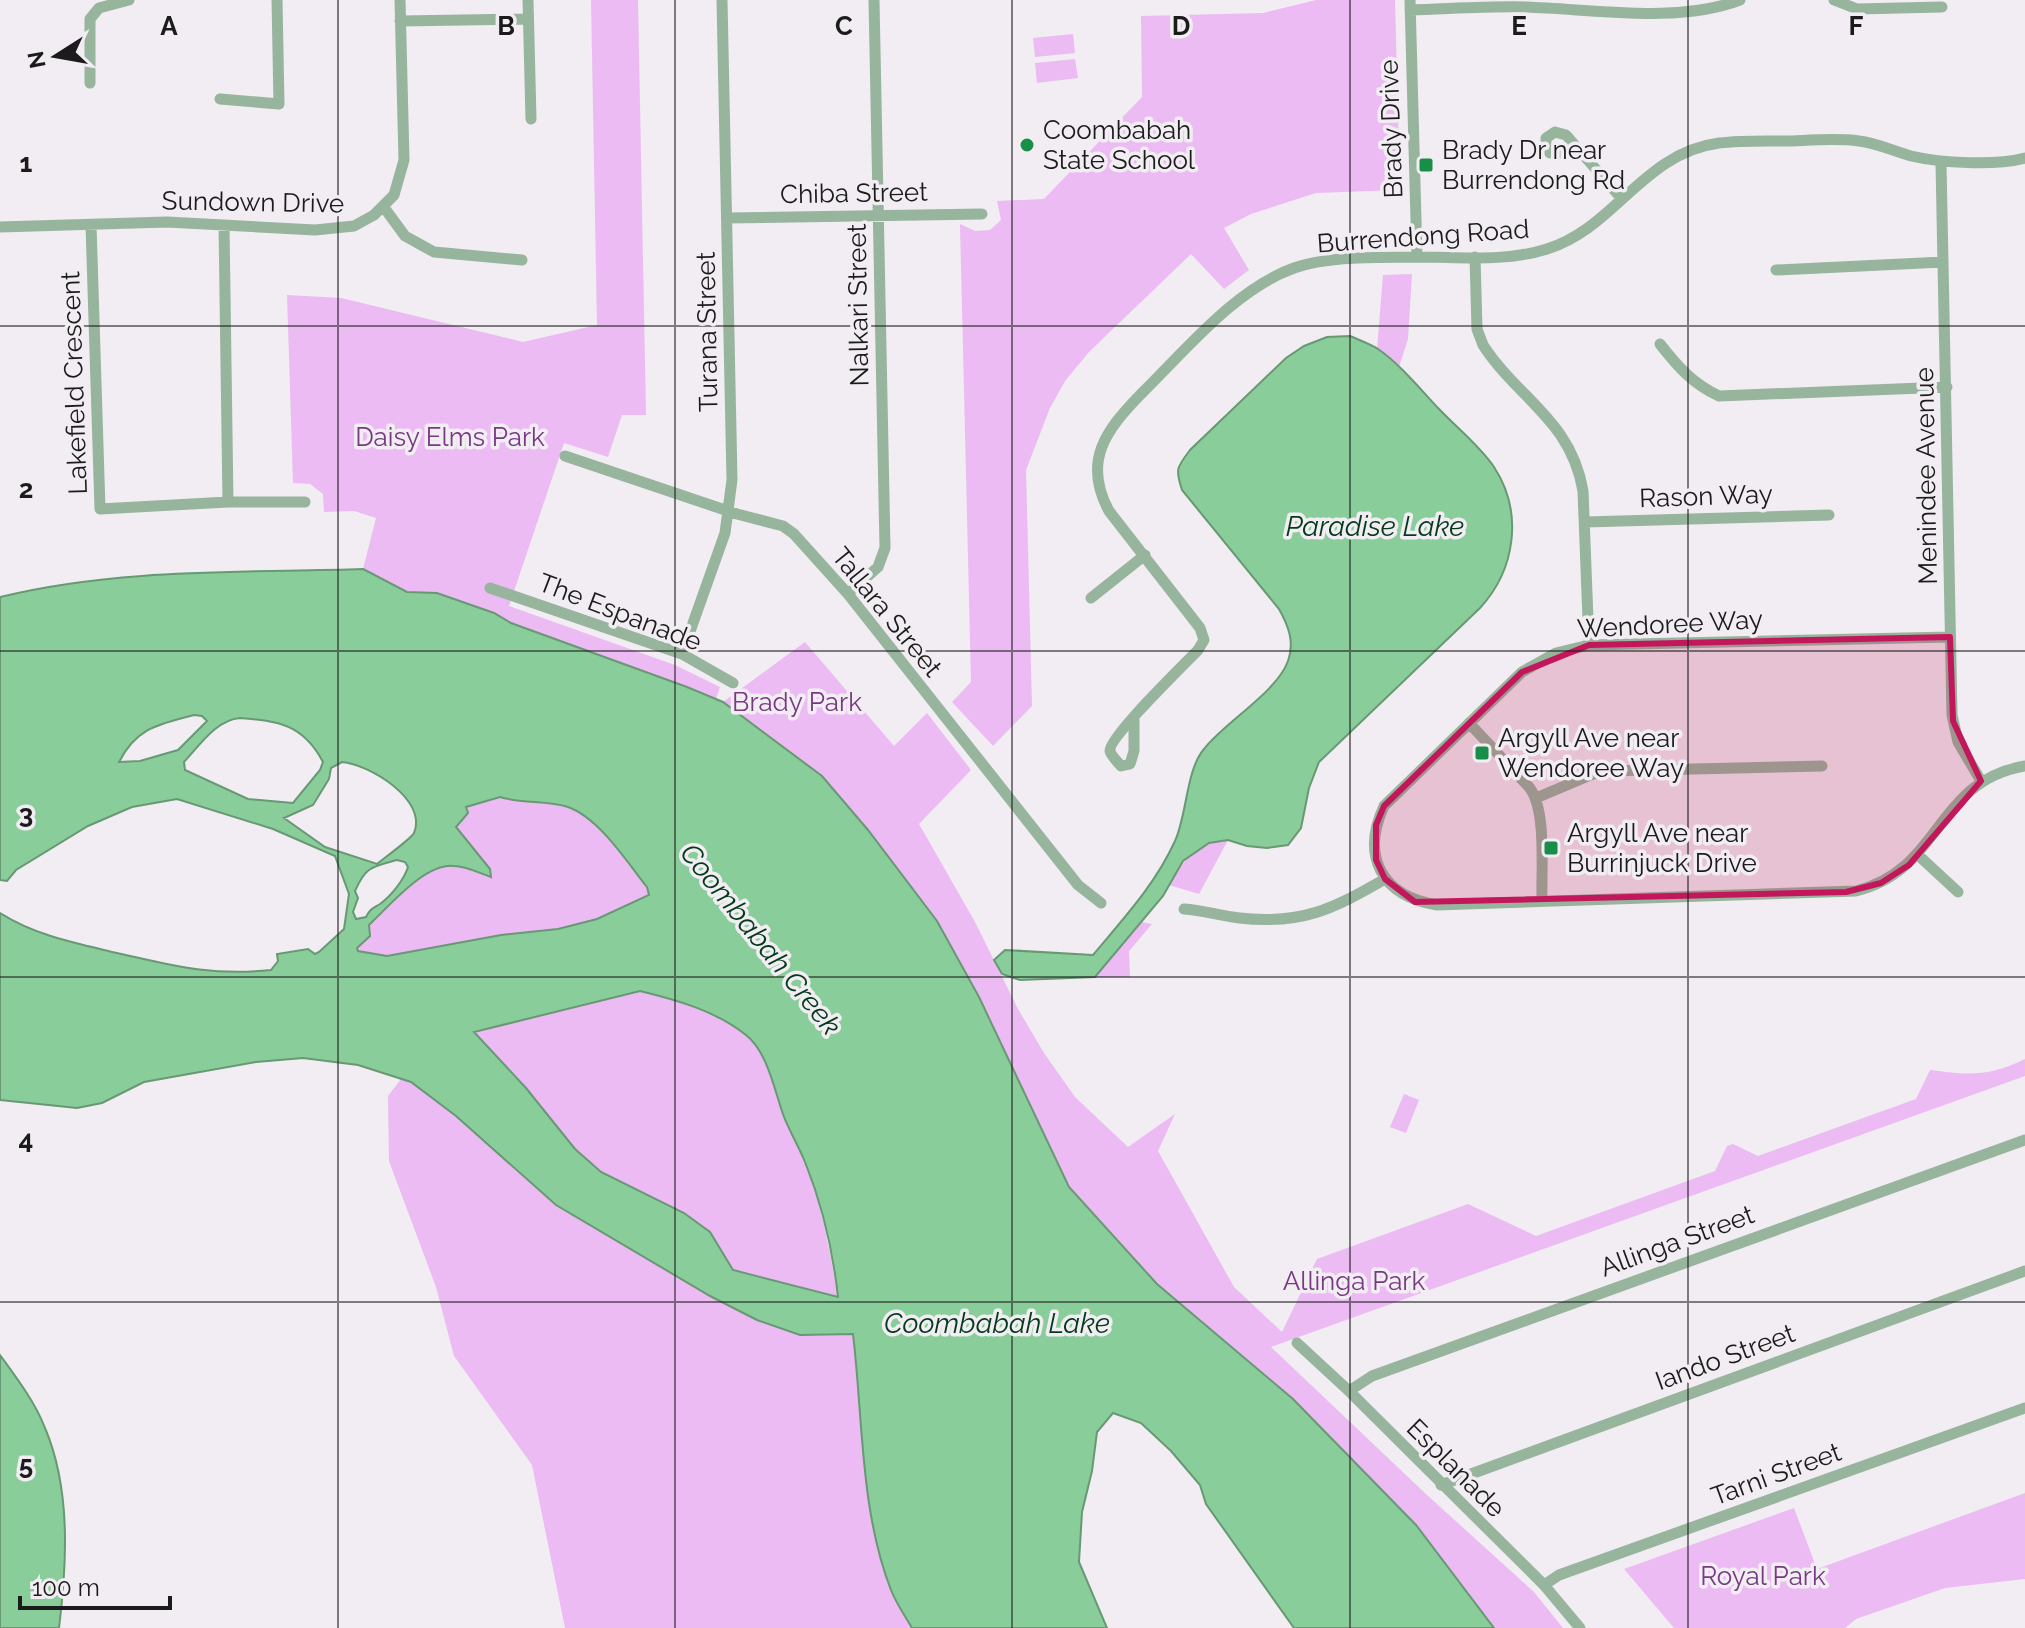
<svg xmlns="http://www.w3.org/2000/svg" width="2025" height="1628" font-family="Raleway,sans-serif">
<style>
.green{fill:#ecbbf4}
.water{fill:#89ce9a;stroke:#689874;stroke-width:2;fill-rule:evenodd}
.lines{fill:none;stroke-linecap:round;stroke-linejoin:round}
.street{stroke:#97b49d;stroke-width:11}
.marked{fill:#c2185b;fill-opacity:0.2;stroke:#c2185b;stroke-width:6;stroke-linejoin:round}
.grid{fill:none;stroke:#1c1b1c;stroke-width:2;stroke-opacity:0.55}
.poi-dot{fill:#198e48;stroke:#f1edf2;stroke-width:3}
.labels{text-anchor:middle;stroke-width:7;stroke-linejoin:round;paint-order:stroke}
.street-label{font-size:26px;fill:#1c1b1c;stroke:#f1edf2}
.poi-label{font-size:26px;fill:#1c1b1c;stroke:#f1edf2;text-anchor:start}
.park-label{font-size:26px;fill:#773982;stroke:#f1edf2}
.water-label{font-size:28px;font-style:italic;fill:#033a19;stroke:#f1edf2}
.grid-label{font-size:26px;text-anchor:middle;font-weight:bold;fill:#1c1b1c;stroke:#f1edf2;stroke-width:7;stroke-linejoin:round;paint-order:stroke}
</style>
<rect width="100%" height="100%" fill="#f1edf2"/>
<path class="green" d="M591,0H638L646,415H622L608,457L564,443L509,606L675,665L720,687L716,699L687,687L511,623L494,613L437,593L407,592L363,569L376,518L354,511L324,512L323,494L310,484L293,483L287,295L341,298L523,342L597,325Z
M1316,0H1395L1400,190L1316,193L1251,214L1224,228L1249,270L1224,289L1191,254L1089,352L1065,381L1050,408L1026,470L1032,706L993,746L952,702L971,682L960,224L975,231L990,230L1001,220L997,201L1044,199L1142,97L1141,16L1263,13Z
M1073,34L1075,53L1035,57L1033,38Z
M1075,59L1078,78L1037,83L1035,63Z
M1412,274L1408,339L1399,367L1377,349L1383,275Z
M805,642L894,746L927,713L971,770L919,824L975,922L1018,1009L1044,1053L1075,1097L1128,1147L1175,1114L1158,1151L1234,1287L1282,1332L1317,1259L1468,1204L1536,1236L1715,1171L1727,1146L1733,1144L1758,1156L1916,1099L1930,1070C1968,1075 1989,1077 2025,1059V1076L1271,1347L1427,1495L1534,1592L1563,1628H1494L1416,1525L1293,1399L1157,1285L1069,1187L979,997L937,921L868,830L822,776L723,702Z
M500,797C522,804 547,800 568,808C599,818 627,862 647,887L649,895L597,919L558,929L501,935L387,956L358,951L357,948L370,936L369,925L373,921C389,906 417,874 438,868C454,862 473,867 490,868L456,827L468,813L466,807Z
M1228,840L1199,894L1169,885C1184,858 1196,844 1228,840Z
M1142,922L1152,924L1129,951L1130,977H1095Z
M640,991C677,1000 716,1011 746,1035C768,1052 775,1093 784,1117C790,1133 799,1147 805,1162C822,1205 830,1252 838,1298L733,1270L710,1232L684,1213L601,1172L575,1149L474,1032Z
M401,1079L411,1082L456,1116L800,1335L853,1334L860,1416L874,1531L891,1591L912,1628H565L532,1465L454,1356L436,1287L389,1161L388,1096Z
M1404,1094L1419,1100L1406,1133L1390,1127Z
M2025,1493V1579L1945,1588L1856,1619L1845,1628H1674L1624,1569L1794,1508L1817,1569Z"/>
<path class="water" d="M1350,336C1359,340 1370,344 1378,349C1401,365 1420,389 1439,409C1457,428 1480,446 1494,467C1524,513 1515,570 1480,608L1319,762L1309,788L1301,828L1288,845L1267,848L1247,846L1228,840L1209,843L1183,861L1163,896L1095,977L1020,980L1002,974L994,960L1005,950L1093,955C1123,919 1155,885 1175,841C1187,815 1186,770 1204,749C1225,722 1277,692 1288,661C1295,642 1288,625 1279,609L1182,490C1175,469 1177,467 1190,450L1286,358L1304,346L1327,337Z
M363,569L407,592L437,593L494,613L511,623L687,687L723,702L822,776L868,830L937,921L979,997L1069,1187L1157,1284L1293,1399L1416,1525L1494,1628H1294L1206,1504L1200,1485L1171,1451L1141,1423L1113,1413L1097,1432L1092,1471L1082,1512L1079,1562L1107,1628H912C905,1616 896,1603 891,1590C860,1511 863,1417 853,1334L800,1335L757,1320L710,1296L556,1205L456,1116L411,1082L358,1065L303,1058L256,1062L144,1082L102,1103L77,1108L0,1100V913C37,936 75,943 117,953C175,966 210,976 271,970L278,961L277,954L308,949L315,954L319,952L344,929L349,894L335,856L273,829L177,799L132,807L88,826L16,870L7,881L0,880V597C118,568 242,573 363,569ZM194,715L202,716L207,721L178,750L140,761L119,762C137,727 160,724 194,715ZM240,718C278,721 303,724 323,762L320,770L293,803L248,799L185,770L184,762C200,745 216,720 240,718ZM342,762C368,764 428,799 414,833C412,838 383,859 377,864L325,847L284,818L313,805L329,779L331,768ZM500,797C522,804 547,800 568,807C599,818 627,862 647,887L649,895L597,919L558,929L501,935L387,956L358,951L357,948L370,936L369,925L373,921C392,903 426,863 454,866C466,866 479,873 491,877L490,869L456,827L468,813L466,807ZM397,860L405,862L408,867C404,880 391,896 380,904C372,909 370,909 366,917L356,919L353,912L358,898L355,891C366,866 372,867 397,860ZM640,991C677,1000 716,1011 746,1035C768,1052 775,1093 784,1117C790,1132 799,1147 805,1162C822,1204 833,1252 838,1297L733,1270L710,1232L684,1213L601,1172L575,1149L526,1088L474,1032Z
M0,1355C16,1377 35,1402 45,1428C71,1489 67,1563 59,1628H0Z"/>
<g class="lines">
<path class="street" d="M528,0L531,119
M1410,0L1417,257
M1834,0L1857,9L1942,7
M1410,10C1448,9 1488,6 1526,7C1593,9 1676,24 1740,0
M400,21L528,19
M90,83V19L99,8L129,0
M220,99L279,104L277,0
M1580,153H1550L1546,148V138L1555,132L1566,135L1621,198
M1941,163L1952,715L1958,742L1981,781
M383,206L405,236L434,252L522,260
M727,218L982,214
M91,225L100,509L228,502H305
M224,225L228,502
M0,227L167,222L315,230L354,226L374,215L394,195L404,160L400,0
M1475,257L1477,329L1483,345C1518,399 1571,420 1583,491L1589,645
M1776,270L1943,262
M1660,344C1678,367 1693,384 1719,396L1947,387
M565,456L737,514L783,526L794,534L848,594L1078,885L1101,903
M1585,522L1829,515
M490,588L682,654L733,683
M848,594L878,567L885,548L874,0
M1091,598L1145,555
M1950,637L1589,645L1556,653L1522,672L1384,806C1361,856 1381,896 1437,905L1856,891C1942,870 1935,781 2025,766
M682,654L725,533L732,480L722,0
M1134,717V751L1130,764L1121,766C1118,762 1111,756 1110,751C1108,738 1185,664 1198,650L1204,640L1200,628L1109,511C1082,461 1106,430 1141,394C1185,351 1235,289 1294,268C1332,255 1380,258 1420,257C1461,257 1507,262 1547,249C1615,228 1643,153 1719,143C1743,140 1768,141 1792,141C1814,140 1837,138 1859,141C1877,143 1893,151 1911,156C1941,163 1995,166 2025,158
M1469,723L1529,787C1547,809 1541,871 1542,900
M1536,798L1593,774L1607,771L1822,766
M1918,855L1958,892
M1184,909C1203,910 1220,916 1239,918C1302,925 1333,909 1385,879
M1297,1343L1349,1391L1544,1585L1580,1628
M1349,1391L1372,1376L2025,1140
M1441,1485L2025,1271
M1544,1585L1559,1575L2025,1408"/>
</g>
<path class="marked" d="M1950,637L1953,721L1981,781L1909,865L1881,883L1846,892L1415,902L1385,879L1376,860V825L1384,806L1522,672L1589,645Z"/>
<path class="grid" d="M338,0V1628M675,0V1628M1012,0V1628M1350,0V1628M1688,0V1628M0,326H2025M0,651H2025M0,977H2025M0,1302H2025"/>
<g class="poi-dot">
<circle cx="1027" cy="145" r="8"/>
<rect x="1418" y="157" width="16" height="16" rx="4"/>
<rect x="1474" y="745" width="16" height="16" rx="4"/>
<rect x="1543" y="840" width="16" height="16" rx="4"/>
</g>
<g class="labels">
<g class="street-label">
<text transform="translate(1391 129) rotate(-92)" y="9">Brady Drive</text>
<text transform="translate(854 193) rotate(-1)" y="9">Chiba Street</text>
<text transform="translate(253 202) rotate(1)" y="9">Sundown Drive</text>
<text transform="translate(1423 236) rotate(-4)" y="9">Burrendong Road</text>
<text transform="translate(858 305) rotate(-91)" y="9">Nalkari Street</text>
<text transform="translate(707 332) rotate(-91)" y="9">Turana Street</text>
<text transform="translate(74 383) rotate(-92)" y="9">Lakefield Crescent</text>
<text transform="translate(1926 476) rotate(-91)" y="9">Menindee Avenue</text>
<text transform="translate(1706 496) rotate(-2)" y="9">Rason Way</text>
<text transform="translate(620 612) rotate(21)" y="9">The Espanade</text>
<text transform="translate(887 612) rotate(51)" y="9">Tallara Street</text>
<text transform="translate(1670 624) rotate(-3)" y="9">Wendoree Way</text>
<text transform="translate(1677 1241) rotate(-20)" y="9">Allinga Street</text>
<text transform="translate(1725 1357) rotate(-20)" y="9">Iando Street</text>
<text transform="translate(1456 1468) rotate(45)" y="9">Esplanade</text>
<text transform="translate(1776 1474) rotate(-20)" y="9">Tarni Street</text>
</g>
<g class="poi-label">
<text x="1043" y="139">Coombabah<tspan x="1043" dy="30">State School</tspan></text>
<text x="1442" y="159">Brady Dr near<tspan x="1442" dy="30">Burrendong Rd</tspan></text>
<text x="1498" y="747">Argyll Ave near<tspan x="1498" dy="30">Wendoree Way</tspan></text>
<text x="1567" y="842">Argyll Ave near<tspan x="1567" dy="30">Burrinjuck Drive</tspan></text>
</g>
<g class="park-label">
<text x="450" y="446">Daisy Elms Park</text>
<text x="797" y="711">Brady Park</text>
<text x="1354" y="1290">Allinga Park</text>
<text x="1763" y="1585">Royal Park</text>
</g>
<g class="water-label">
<text x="1375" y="536">Paradise Lake</text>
<text transform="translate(761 939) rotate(51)" y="10">Coombabah Creek</text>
<text x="997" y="1333">Coombabah Lake</text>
</g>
</g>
<g class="grid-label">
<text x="169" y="35">A</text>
<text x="506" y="35">B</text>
<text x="844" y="35">C</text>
<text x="1181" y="35">D</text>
<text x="1519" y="35">E</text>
<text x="1856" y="35">F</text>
<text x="26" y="172">1</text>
<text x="26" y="498">2</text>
<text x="26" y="823">3</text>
<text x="26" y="1149">4</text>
<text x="26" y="1474">5</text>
</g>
<g transform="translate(56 56) rotate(259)" stroke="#f1edf2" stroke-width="6" paint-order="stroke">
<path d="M0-6L14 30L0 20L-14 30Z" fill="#1c1b1c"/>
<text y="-12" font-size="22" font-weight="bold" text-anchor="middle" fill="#1c1b1c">N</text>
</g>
<path d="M20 1596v12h150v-12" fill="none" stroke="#1c1b1c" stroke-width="4"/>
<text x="32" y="1596" font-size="24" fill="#1c1b1c" stroke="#f1edf2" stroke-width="6" paint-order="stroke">100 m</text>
</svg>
